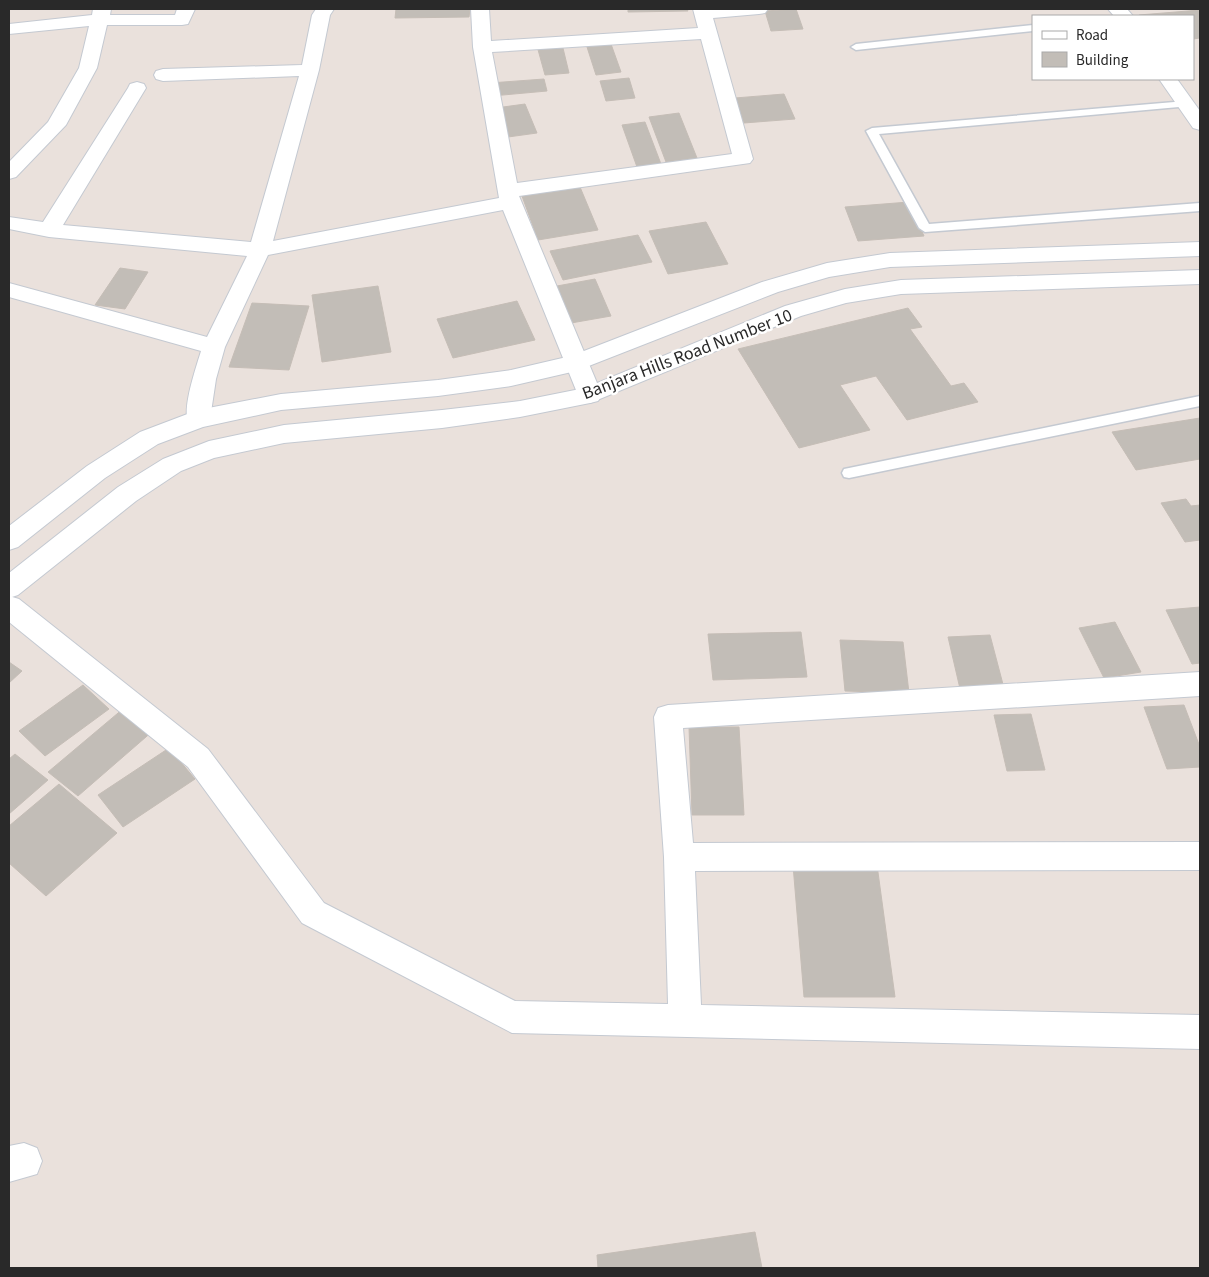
<svg xmlns="http://www.w3.org/2000/svg" width="1209" height="1277" font-family="'Source Sans 3',sans-serif">
<style>
.building{fill:#c2bdb7;stroke:#c5bdb6}
.lines{fill:none;stroke-linecap:round;stroke-linejoin:round}
.lane-casing{stroke:#c4c9d1;stroke-width:3}
.street-casing{stroke:#c4c9d1;stroke-width:2}
.secondary-casing{stroke:#c4c9d1;stroke-width:2}
.lane{fill:#fff;fill-rule:evenodd}
.street{fill:#fff;fill-rule:evenodd}
.secondary{fill:#fff;fill-rule:evenodd}
.labels{text-anchor:middle;stroke-width:5;stroke-linejoin:round;paint-order:stroke}
.street-label{font-size:18px;fill:#292929;stroke:#fff}
</style>
<rect width="100%" height="100%" fill="#eae1dc"/>
<path class="building" d="M396,9H470L469,17L395,18Z
M628,9H687L688,11L628,12Z
M796,9L803,29L771,31L765,11Z
M1200,10V38L1193,39V16H1140L1139,15Z
M562,44L569,73L545,75L537,46Z
M611,44L621,72L596,75L587,47Z
M629,78L635,98L606,101L600,81Z
M544,79L547,91L492,96L490,83Z
M784,94L795,119L744,123L735,98Z
M525,104L537,133L508,137L496,108Z
M679,113L697,158L666,162L649,117Z
M645,122L661,164L637,167L622,125Z
M580,187L598,230L538,240L522,196Z
M909,202L924,236L858,241L845,207Z
M706,222L728,264L668,274L649,231Z
M638,235L652,262L563,280L550,251Z
M120,268L148,272L125,309L95,305Z
M595,279L611,316L571,323L557,286Z
M378,286L391,352L322,362L312,295Z
M517,301L535,340L453,358L437,319Z
M252,303L309,306L289,370L229,367Z
M908,308L922,327L910,329L951,386L964,383L978,402L907,420L876,376L840,385L870,430L799,448L738,349Z
M1200,418V459L1136,470L1112,432Z
M1186,499L1191,506L1200,505V540L1185,542L1161,503Z
M1200,607V663L1192,664L1166,610Z
M1115,622L1141,672L1104,678L1079,628Z
M801,632L807,677L713,680L708,634Z
M990,635L1005,692L961,693L948,637Z
M840,640L903,642L909,693L845,691Z
M9,662L22,671L9,683Z
M83,685L109,709L45,756L19,731Z
M1184,705L1200,747V767L1167,769L1144,707Z
M124,708L154,730L78,796L48,772Z
M1031,714L1045,770L1007,771L994,715Z
M689,727H739L744,815H692Z
M169,748L195,779L123,827L98,795Z
M15,754L48,780L9,814V759Z
M59,784L117,833L46,896L9,863V826Z
M793,865H877L895,997H804Z
M755,1232L762,1268H598L597,1255Z"/>
<g class="lines">
<g class="lane-casing">
<path id="lane" d="M1033,25V31L856,50L851,47L856,44Z
M1186,101L1190,102L1192,104L1190,106L879,134L929,224L1200,203V211L925,232L919,228L866,131L872,128Z
M1200,396V406L849,478L844,477L842,473L844,469L849,468Z"/>
</g>
<g class="street-casing">
<path id="street" d="M93,9H111L110,15H175L177,9H195L188,24L182,25H107L97,68L66,125L16,177L9,179V162L48,122L79,68L89,26L9,34V24L92,15Z
M316,9H334L330,15L319,70L273,241L499,198L473,47L471,9H489L491,41L698,28L693,9H768L765,13L759,14L713,18L753,159L750,163L519,196L602,395L598,401L590,403L582,401L578,395L503,210L268,255L225,347L216,379L210,419L207,425L198,428L189,425C181,410 196,368 201,351L9,297V283L207,337L247,256L49,237L9,229V217L43,222L128,88L130,84L137,82L144,84L146,88L63,225L251,242L299,76L163,81L156,79L154,75L156,71L163,69L302,65L312,15ZM701,39L732,154L517,183L492,52Z
M1108,9H1127L1133,16H1114Z
M1159,79H1177L1200,111V130L1193,128Z
M9,596L19,599L208,749L324,903L515,1001L668,1004L664,857L654,717L658,708L668,705L1200,672V696L683,728L693,843L1200,842V870L695,871L701,1005L1200,1015V1049L512,1033L302,923L188,767L9,622Z
M24,1143L37,1148L42,1161L37,1174L9,1182V1146Z"/>
</g>
<g class="secondary-casing">
<path id="secondary" d="M1200,242V256L890,267L829,277L778,292L576,371L511,386L438,396L281,410L203,427L158,444L105,478L18,547L9,550V526L87,466L140,432L198,410L281,394L438,380L511,370L571,356L762,282L827,263L890,253Z
M1200,270V284L901,294L846,303L801,316L590,403L520,417L442,428L284,443L214,458L181,471L136,501L18,595L9,598V573L118,487L163,459L209,441L284,425L442,410L520,401L585,388L785,306L845,289L901,280Z"/>
</g>
<use href="#lane" class="lane"/>
<use href="#street" class="street"/>
<use href="#secondary" class="secondary"/>
</g>
<g class="labels">
<g class="street-label">
<text transform="translate(687 354) rotate(-21)" y="6">Banjara Hills Road Number 10</text>
</g>
</g>
<rect width="1209" height="1277" fill="none" stroke="#292929" stroke-width="20"/>
<rect x="1032" y="15" width="162" height="65" fill="#ffffff" stroke="#a9a9a9"/>
<rect x="1042" y="31" width="25" height="8" fill="#ffffff" stroke="#a9a9a9"/>
<text x="1076" y="40" font-size="15" fill="#292929">Road</text>
<rect x="1042" y="52" width="25" height="15" fill="#c2bdb7" stroke="#a9a9a9"/>
<text x="1076" y="65" font-size="15" fill="#292929">Building</text>
</svg>
